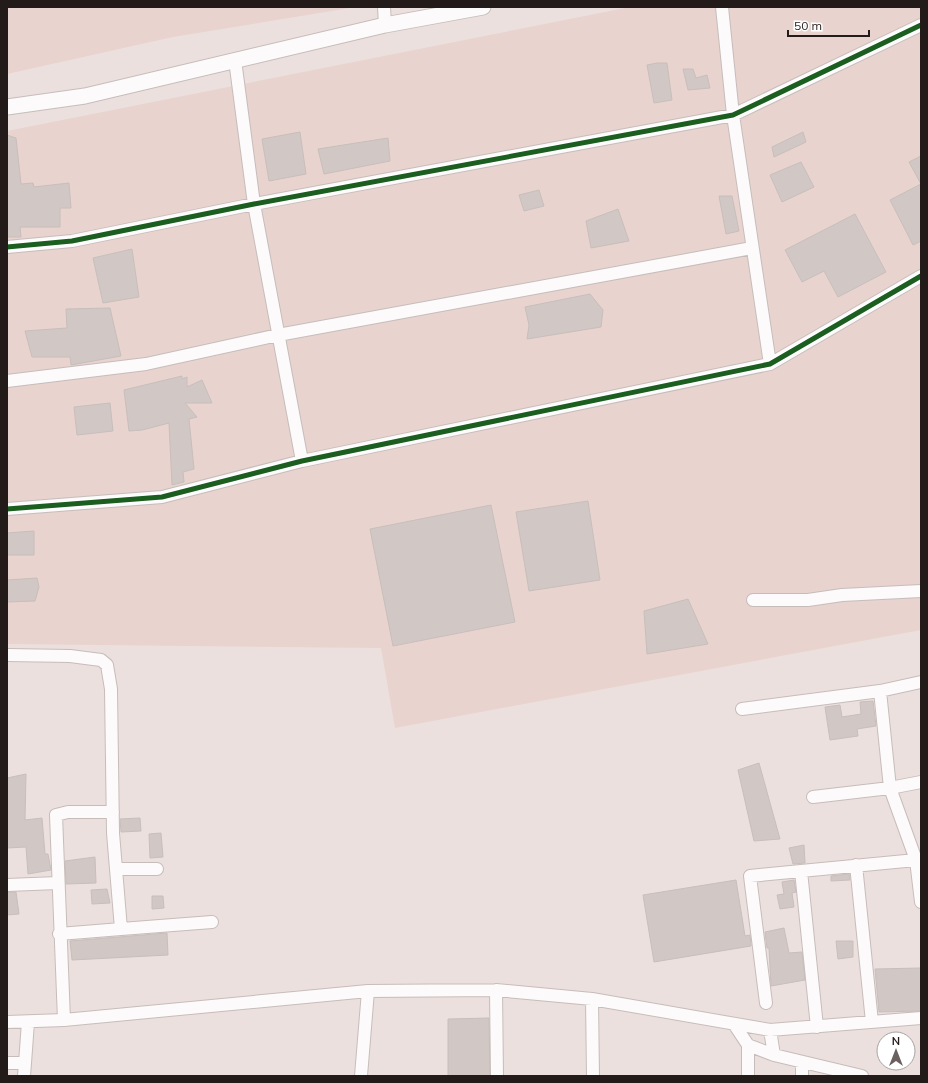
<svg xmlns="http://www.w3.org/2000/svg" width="928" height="1083" font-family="Mulish,sans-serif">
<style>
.built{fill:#e8d3ce}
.building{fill:#d1c8c6;stroke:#c8bebc}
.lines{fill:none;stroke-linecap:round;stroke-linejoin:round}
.minor-casing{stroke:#c6bdbb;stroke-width:14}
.major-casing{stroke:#c6bdbb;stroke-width:17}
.minor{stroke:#fcfafa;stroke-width:12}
.major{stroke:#fcfafa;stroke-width:15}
.cycleway-casing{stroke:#fff;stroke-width:8}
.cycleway{stroke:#1b5e20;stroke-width:5}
</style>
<rect width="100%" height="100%" fill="#ece0de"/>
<path class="built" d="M7,7H356L173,37L7,74Z
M630,7H921V630L395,728L381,648L7,644V131Z"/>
<path class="building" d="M657,63H667L672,100L654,103L647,65Z
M683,69H693L696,78L707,75L710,88L688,90Z
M300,132L306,174L269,181L262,139Z
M803,132L806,142L774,157L772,147Z
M7,135L16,138L21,184L33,183L34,187L69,183L71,208H60V227H20L21,237H7Z
M388,138L390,161L324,174L318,149Z
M921,156V241L913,245L890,200L921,184L909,162Z
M801,162L814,187L782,202L770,175Z
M539,190L544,206L524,211L519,195Z
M719,196H732L739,231L726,234Z
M618,209L629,241L591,248L586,221Z
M855,214L886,272L838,297L824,271L802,282L785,250Z
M132,249L139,297L103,303L93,258Z
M590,294L603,310L601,327L527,339L529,325L525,307Z
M110,308L121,356L71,365L70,357H32L25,331L67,328L66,309Z
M182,376V379L187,377V387L202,380L212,403H185L197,417L189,419L194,469L183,472L184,482L172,485L169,423L142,430L129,431L124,390Z
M110,403L113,431L77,435L74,407Z
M588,501L600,580L529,591L516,512Z
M491,505L515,622L393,646L370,529Z
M34,531V555H7V533Z
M37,578L39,587L35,601L7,602V580Z
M688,599L708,644L647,654L644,611Z
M873,701L876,726L857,729L858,736L830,740L825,707L840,705L842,717L861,714L860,702Z
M759,763L780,839L754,841L738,770Z
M26,774L25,820L42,818L45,854H48L51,870L28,874L26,847L7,848V778Z
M140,818L141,831L121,832L120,819Z
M161,833L163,857L150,858L149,834Z
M804,845L805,863L793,864L789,848Z
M95,857L96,883L66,884L65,861Z
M849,874L850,880L831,881V876Z
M736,880L745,936L750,935L751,946L654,962L643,895Z
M794,880L796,892L792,893L794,907L780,909L777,895L784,894L782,882Z
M107,889L110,903L92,904L91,890Z
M7,892H16L19,914L7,915Z
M152,896H163L164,908L152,909Z
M784,928L789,953L802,952L805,980L771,986L769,948H767L765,932Z
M167,933L168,955L72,960L70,941Z
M836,941H853V957L838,959Z
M921,968V1011L879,1012L875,969Z
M489,1018L490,1076H448V1019Z"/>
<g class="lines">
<g class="minor-casing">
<path id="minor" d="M384,7L385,25
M722,7L733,115L770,364
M235,60L254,204L302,461
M7,247L72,241L254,204L733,115L921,25
M7,381L146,364L278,335L752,248
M7,509L162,497L302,461L770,364L921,276
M753,600H808L842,595L921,591
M7,655L70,656L101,660L107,665L111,689L113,833L121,929L59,934
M921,682L880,691L890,788L921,782
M742,709L880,691
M813,797L890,788L916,860L921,902
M856,865L872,1022
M117,869H157
M801,871L916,860
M7,885L58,883
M121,929L212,922
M496,990L497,1076
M592,999L593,1076
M766,1003L750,876L801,871L817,1027
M64,1020L56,815L68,812H113
M7,1022L64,1020L368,991L496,990L592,999L770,1030L921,1018
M734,1024L748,1045V1076
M770,1030L774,1055L862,1076
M748,1045L774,1055
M802,1062V1076
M7,1063H25L28,1022
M24,1076L25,1063
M361,1076L368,991"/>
</g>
<g class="major-casing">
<path id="major" d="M7,107L85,96L385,25L483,7"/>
</g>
<use href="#minor" class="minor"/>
<use href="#major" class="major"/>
<g class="cycleway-casing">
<path id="cycleway" d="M7,247L72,241L254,204L733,115L921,25
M7,509L162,497L302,461L770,364L921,276"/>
</g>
<use href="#cycleway" class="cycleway"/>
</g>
<rect width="928" height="1083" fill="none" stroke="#231b1a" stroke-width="16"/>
<g transform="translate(896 1051)"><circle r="19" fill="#ffffff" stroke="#a7a4a3"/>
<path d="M0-3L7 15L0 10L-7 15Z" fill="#69605f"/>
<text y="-6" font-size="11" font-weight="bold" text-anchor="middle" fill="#231b1a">N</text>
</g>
<path d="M788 30v6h81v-6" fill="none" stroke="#231b1a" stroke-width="2"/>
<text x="794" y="30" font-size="12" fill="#231b1a" stroke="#ffffff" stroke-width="3" paint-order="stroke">50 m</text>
</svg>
